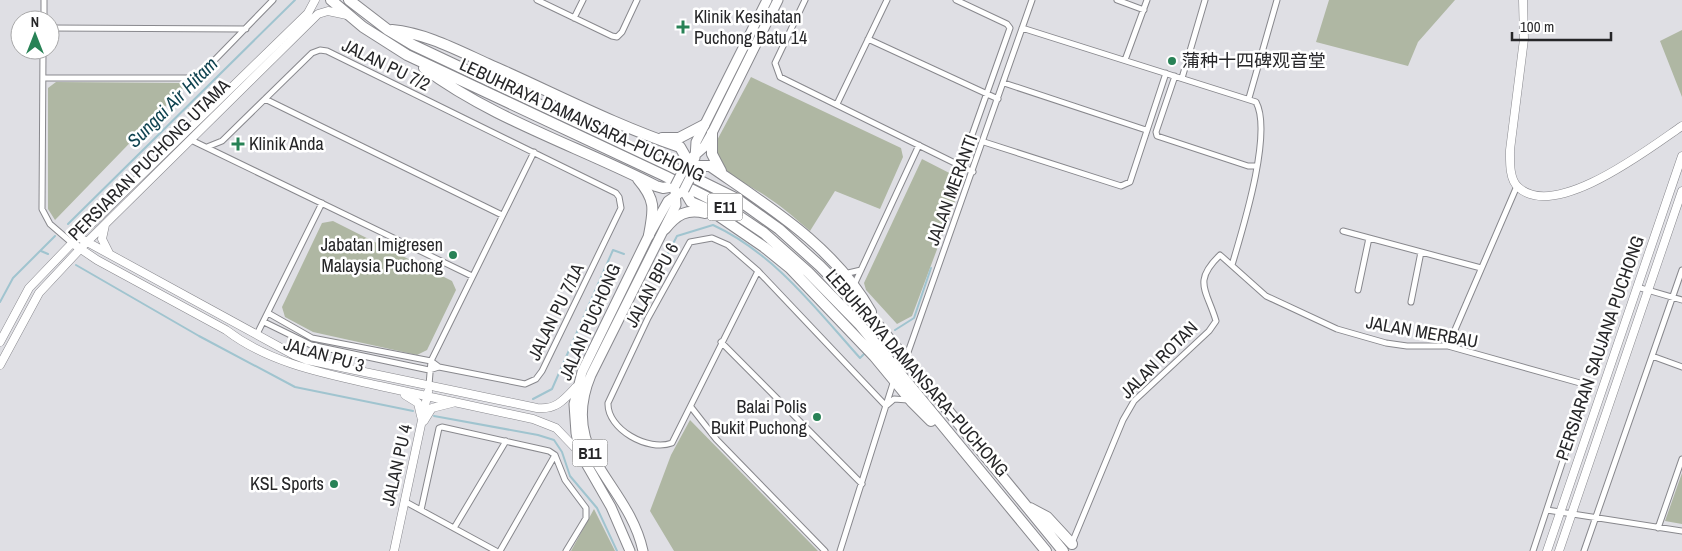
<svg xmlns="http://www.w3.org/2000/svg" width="1682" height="551" font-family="'Archivo Narrow','Noto Sans SC',sans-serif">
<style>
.green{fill:#afb7a3}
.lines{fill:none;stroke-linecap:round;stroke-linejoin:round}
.stream{stroke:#a0c4cf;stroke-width:2}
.street-casing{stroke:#88888d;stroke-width:7}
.secondary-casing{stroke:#88888d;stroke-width:9}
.primary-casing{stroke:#88888d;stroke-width:11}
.highway-casing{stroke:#88888d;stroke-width:12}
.street{stroke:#fff;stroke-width:5}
.secondary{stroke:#fff;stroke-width:8}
.primary{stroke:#fff;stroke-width:9}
.highway{stroke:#fff;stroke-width:10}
.primary-bridge-casing{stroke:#88888d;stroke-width:11;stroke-linecap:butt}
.primary-bridge{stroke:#fff;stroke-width:9}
.poi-dot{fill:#288256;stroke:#fff;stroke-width:2}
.labels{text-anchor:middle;stroke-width:5;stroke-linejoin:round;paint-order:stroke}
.shield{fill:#fff;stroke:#676768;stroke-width:1}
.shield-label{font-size:16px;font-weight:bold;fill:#262628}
.poi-label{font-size:18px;fill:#262628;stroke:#fff;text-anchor:start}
.street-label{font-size:18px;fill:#262628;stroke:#fff}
.water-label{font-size:19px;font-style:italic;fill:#0f4350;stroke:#fff}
</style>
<rect width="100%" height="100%" fill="#dfdfe4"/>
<path class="green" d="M1329,0H1455L1418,42L1408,66L1316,42Z
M1682,30V97L1660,41Z
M751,77L901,148L903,157L880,209L835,191L810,231C797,220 784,208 770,199C749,183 716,175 715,144Z
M56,82L188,83L55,220L48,209V88Z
M922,159L963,180L912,316L897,324L866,290L864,283Z
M333,221L452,281L456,290L427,350L417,355L313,332L285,317L282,307L322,223Z
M690,420L818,551H674L650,511L671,455Z
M1682,473V524L1665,521Z
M594,509L615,551H571Z"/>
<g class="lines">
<path class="stream" d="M68,224L295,0
M41,251L48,254
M76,265L199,336L295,387L413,411
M660,269L677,236L713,225C774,253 816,309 860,358L864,354
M0,302L13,278L55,236
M895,330L914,318L931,268
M533,399L552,389L613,250L624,254
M434,416L538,435L554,440L562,452L570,476L597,508L617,551"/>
<g class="street-casing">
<path id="street" d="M537,0L612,36L617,37L622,32L637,0
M805,0L775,63L780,77L973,172
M956,0L1007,24L1010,28L961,166
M1117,0L1144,10
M574,18L583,0
M44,20V0
M50,28L246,29
M1022,28L1256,102C1273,133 1242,231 1232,265
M868,39L998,99
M43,50L42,209L50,224L72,243
M1125,60L1147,0
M1175,76L1156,132L1157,136L1248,166H1257
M43,78H191L202,73L273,0
M1182,78L1205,0
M1004,83L1146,130
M1249,98L1277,0
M265,99L502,215
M837,104L887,0
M191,140L472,276
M984,142L1121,186L1130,182L1166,73
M207,147L222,141L312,53L320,50L327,51L616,193L619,197L621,208L542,371L536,379L525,384L439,367L431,361L312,338L268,313
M1343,231L1481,268
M758,271L672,443C648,452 607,429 608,403L648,318L690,242L712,238L728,245L758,271L886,406
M844,274L861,270
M854,285L919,145
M1637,287L1682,300
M1358,290L1369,238
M1411,302L1421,252
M264,322L311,345L429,370L439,367
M257,334L322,203
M721,342L862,484
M1448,346L1517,186
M1652,356L1682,367
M906,358L1032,0
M429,385L431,361L534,152
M887,405L894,399L908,400
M691,407L716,439L825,551
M404,501L496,551
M421,510L439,428L442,427L549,451L555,455L565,480L586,508V518L566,551
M1547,510L1682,531
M454,528L506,441
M1658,528L1682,459
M1072,543L1123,420L1134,401L1209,331L1216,321C1207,290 1192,282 1220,255L1266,296L1337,329L1386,343L1407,346H1448L1580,383L1584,387V397L1533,551
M500,551L555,455
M840,551L894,380
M1584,551L1682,270"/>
</g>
<g class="secondary-casing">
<path id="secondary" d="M1523,0L1524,39L1510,150C1510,161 1509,179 1518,187C1555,222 1651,147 1682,126
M105,225L102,239L109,253
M78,237L294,355L307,360L537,408C556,410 564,400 576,387
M72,243L97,260L226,330C270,364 327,374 380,386C431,397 482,408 533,419L556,428L579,452
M0,342L29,288L78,237L308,13L315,0
M0,365L39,293L81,248L318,14L328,11L347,15
M405,395L418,403L421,416
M424,421L432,408L452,403
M394,551L428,392
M1547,551L1682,156
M1559,551L1682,191"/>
</g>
<g class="primary-casing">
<path id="primary" d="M695,158L696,142L767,0
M688,161L704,147L712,133L778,0
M630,551L611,507L580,453L576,433L574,404L582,372L649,235L668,201L684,190
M643,551C628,482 558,454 591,375L676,205L675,191"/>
</g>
<g class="highway-casing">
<path id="highway" d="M331,0L363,27L407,55L665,176L724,206L764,233L808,272L860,325L1046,551
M349,0L388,30L413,45L670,166L737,199L779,229L820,266L878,325L1063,551
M392,30C425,33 457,50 488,64C552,92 614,125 680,147L688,161
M424,68C492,119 580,147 656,186L663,188L675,186
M712,133V154L721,171
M662,138H679L704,125
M696,166H710C769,207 835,247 871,312
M638,179C656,200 654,209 649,235
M684,190L691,202L710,210L764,247L790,268L874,356L912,402L931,421
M665,229C676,215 687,208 705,213
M1030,508L1047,517L1072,544"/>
</g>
<use href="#street" class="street"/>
<use href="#secondary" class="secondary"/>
<use href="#primary" class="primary"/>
<use href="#highway" class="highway"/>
<g class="primary-bridge-casing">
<path id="primary-bridge" d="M675,186L688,161
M684,190L696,166"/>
</g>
<use href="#primary-bridge" class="primary-bridge"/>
</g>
<g class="poi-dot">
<path d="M680.5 19.5h5v5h5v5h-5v5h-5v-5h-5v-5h5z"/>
<circle cx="1172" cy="61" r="5"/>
<path d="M235.5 136.5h5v5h5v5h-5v5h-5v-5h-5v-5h5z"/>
<circle cx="453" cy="255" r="5"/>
<circle cx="817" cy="417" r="5"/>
<circle cx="334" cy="484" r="5"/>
</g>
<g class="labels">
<g class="shield">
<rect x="707.5" y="193.5" width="35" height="27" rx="4"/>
<rect x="572.5" y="439.5" width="35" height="27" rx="4"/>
</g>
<g class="shield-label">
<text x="725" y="213">E11</text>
<text x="590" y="459">B11</text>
</g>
<g class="poi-label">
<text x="694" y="23">Klinik Kesihatan<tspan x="694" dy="21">Puchong Batu 14</tspan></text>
<text x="1182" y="67">蒲种十四碑观音堂</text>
<text x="249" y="150">Klinik Anda</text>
<text x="443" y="251" text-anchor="end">Jabatan Imigresen<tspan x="443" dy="21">Malaysia Puchong</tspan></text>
<text x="807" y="413" text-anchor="end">Balai Polis<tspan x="807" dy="21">Bukit Puchong</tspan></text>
<text x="324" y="490" text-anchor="end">KSL Sports</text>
</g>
<g class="street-label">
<text transform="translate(386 65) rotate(26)" y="6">JALAN PU 7/2</text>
<text transform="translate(582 120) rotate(25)" y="6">LEBUHRAYA DAMANSARA–PUCHONG</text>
<text transform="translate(149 160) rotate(-45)" y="6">PERSIARAN PUCHONG UTAMA</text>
<text transform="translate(952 190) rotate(-70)" y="6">JALAN MERANTI</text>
<text transform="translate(652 285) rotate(-62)" y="6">JALAN BPU 6</text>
<text transform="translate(556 312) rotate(-64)" y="6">JALAN PU 7/1A</text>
<text transform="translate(590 322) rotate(-66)" y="6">JALAN PUCHONG</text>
<text transform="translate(1422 332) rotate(10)" y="6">JALAN MERBAU</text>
<text transform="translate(1600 348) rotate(-71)" y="6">PERSIARAN SAUJANA PUCHONG</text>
<text transform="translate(324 355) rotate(16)" y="6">JALAN PU 3</text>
<text transform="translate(1159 360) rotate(-45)" y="6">JALAN ROTAN</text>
<text transform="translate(917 373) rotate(49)" y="6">LEBUHRAYA DAMANSARA–PUCHONG</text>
<text transform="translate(397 465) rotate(-77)" y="6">JALAN PU 4</text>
</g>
<g class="water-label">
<text transform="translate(172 102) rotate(-45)" y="7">Sungai Air Hitam</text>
</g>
</g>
<g transform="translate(35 35)"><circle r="24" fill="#ffffff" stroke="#a8a8a9"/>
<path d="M0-4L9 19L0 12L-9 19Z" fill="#288256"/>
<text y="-8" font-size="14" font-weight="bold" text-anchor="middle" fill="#262628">N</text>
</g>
<path d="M1512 32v8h99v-8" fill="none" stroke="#262628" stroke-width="2.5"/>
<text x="1520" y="32" font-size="15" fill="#262628" stroke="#ffffff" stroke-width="4" paint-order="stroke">100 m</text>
</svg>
